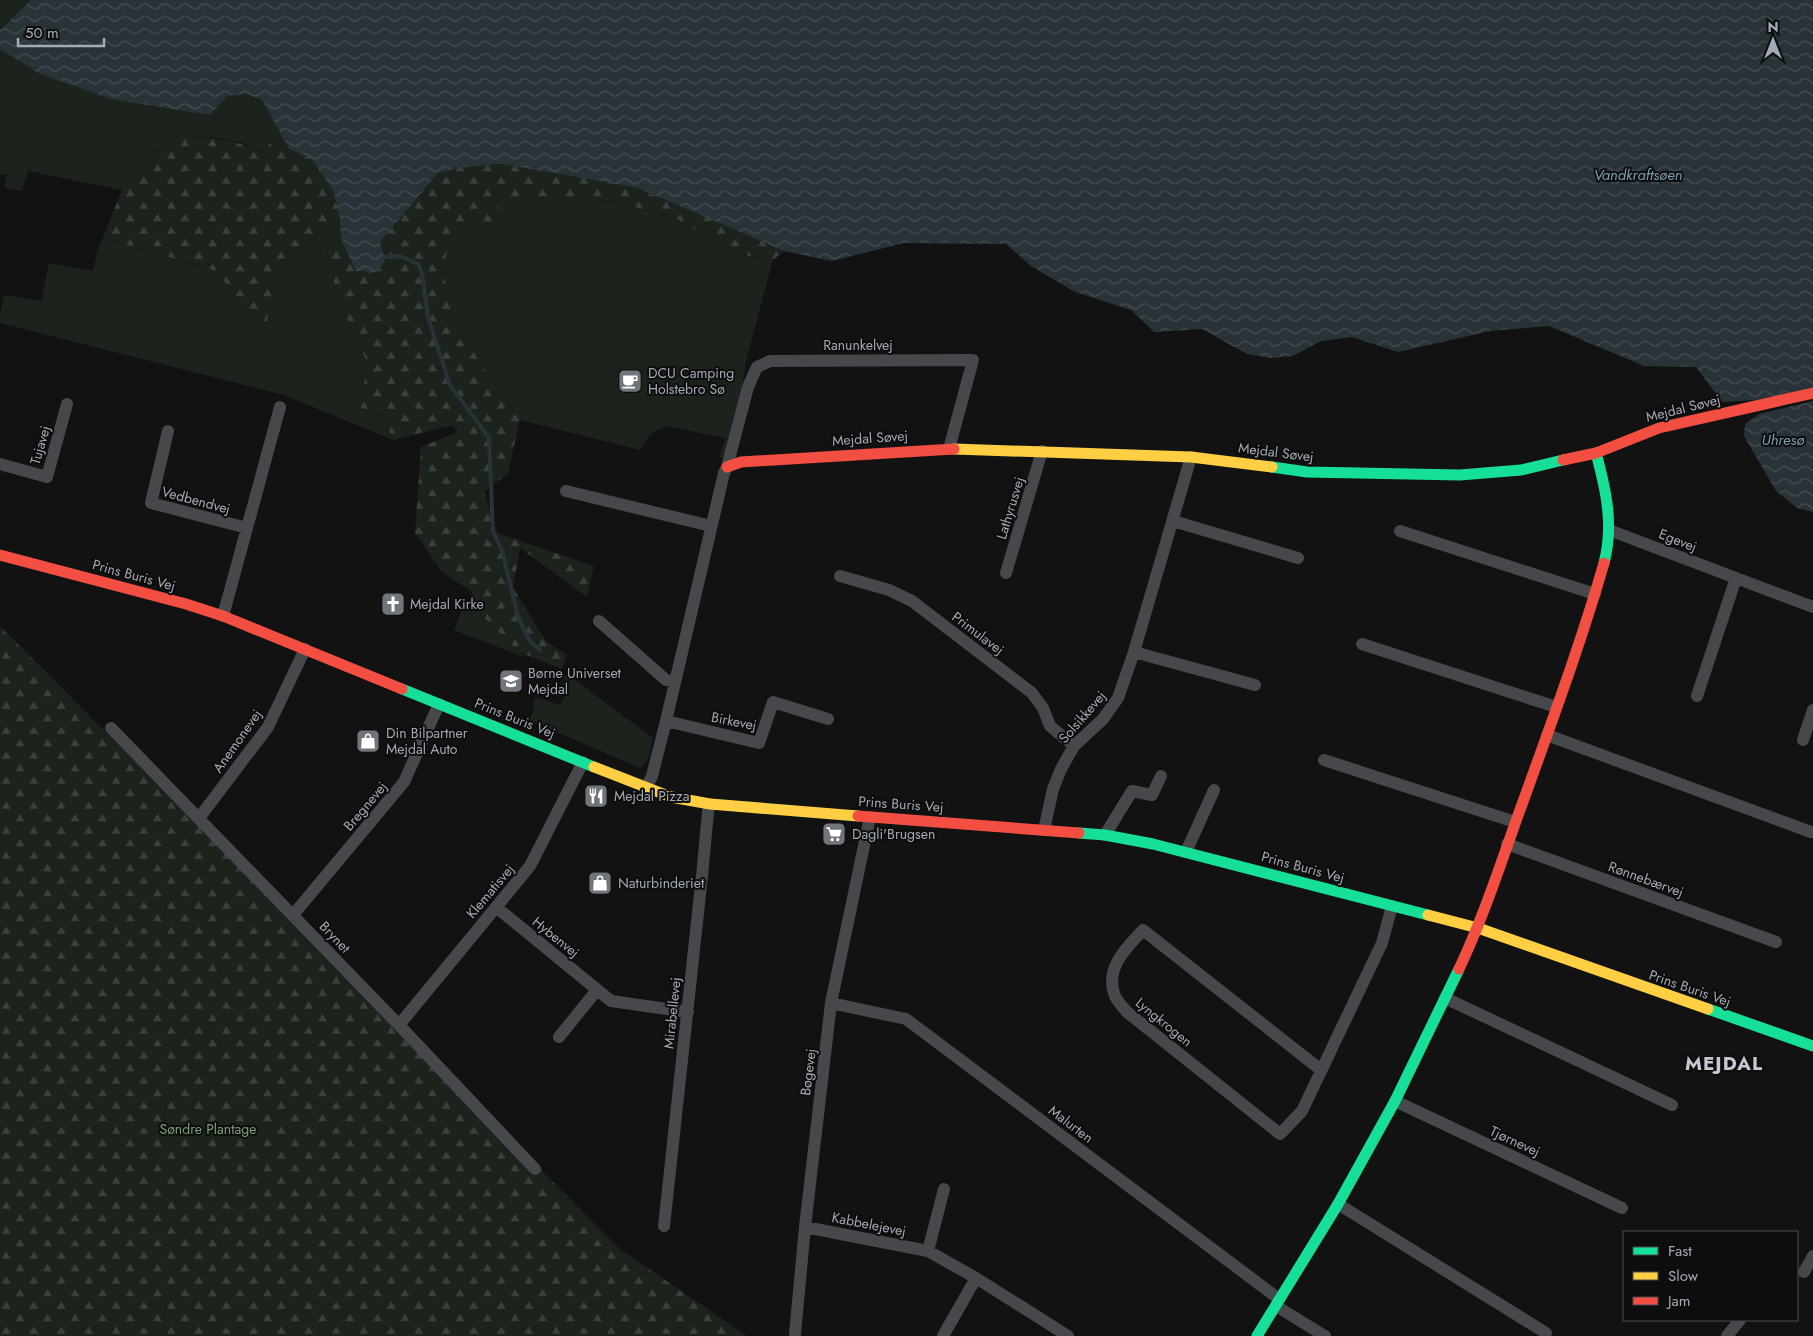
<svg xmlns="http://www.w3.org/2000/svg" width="1813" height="1336" font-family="Jost,sans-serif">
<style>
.forest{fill:url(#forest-firs)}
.park{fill:#1c231c}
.water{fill:url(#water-waves)}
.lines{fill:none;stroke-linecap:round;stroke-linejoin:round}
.stream{stroke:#293337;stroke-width:4}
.street{stroke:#47484b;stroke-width:12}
.fast{stroke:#16e098;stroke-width:11}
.slow{stroke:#ffcf43;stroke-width:11}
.jam{stroke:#f24e42;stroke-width:11}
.labels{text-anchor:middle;stroke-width:4;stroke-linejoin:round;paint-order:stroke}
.street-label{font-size:14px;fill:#a3aab4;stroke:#0d0d0e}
.poi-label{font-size:14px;fill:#a3aab4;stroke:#0d0d0e;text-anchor:start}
.park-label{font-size:14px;fill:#7d9f7a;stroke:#0d0d0e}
.water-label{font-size:15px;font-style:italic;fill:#7a9eaf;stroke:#0d0d0e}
.district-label{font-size:19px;font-weight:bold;letter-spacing:1px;fill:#c4c9d0;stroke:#0d0d0e}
</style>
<defs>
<pattern id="forest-firs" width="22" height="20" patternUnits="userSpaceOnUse" patternTransform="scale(1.25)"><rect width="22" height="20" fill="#1c231c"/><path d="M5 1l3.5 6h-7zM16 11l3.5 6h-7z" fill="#3a403b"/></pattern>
<pattern id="water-waves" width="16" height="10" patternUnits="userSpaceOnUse" patternTransform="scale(1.25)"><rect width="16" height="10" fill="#293337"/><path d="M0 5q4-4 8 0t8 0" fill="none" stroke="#454e52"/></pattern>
</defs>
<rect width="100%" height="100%" fill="#121212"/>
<path class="forest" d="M180,137C211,137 233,139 262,152L272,140L311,158L334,192L340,219L278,263L265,333L216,271L103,238L122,190L153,152Z
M502,164L638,188L784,251L773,260L732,253L677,219L616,202L544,197H502L499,203V224L476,356L520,420L508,473L484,492L497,533L594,566L587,597L520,548L513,588L546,641L567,655L562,669L519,652L469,603L472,592L442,572L415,533L421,447L457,432L453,425L393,440L383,415L360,408L367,362L337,298L327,249L341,239L356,271L385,262C385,254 381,250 380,242L438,173L464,167Z
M0,626L621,1250L747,1336H0Z"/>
<path class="park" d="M0,0H31L0,30Z
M0,49L40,74L110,99L210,115L227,96L247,94L262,100L289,149L273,140L262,152L242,143L212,137H180L153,152L122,190L28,171L22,191L4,188L7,175L0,174Z
M502,197H544L616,202L677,219L732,253L773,260L746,361L739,408L726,457L719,458L725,438L666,426L650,434L640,450L520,420L476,356L455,319L442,269L455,228L498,224L499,203Z
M340,219L341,239L327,249L337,298L367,362L361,408L383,415L393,440L284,395L0,323V314L4,295L41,301L49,263L93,271L97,251L103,238L216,271L265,332L278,263Z
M465,602L469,603L526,658L454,630Z
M566,673L653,738C650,748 650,761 640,768L529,720L535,707L533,705L535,697L560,705L565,696L559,693Z"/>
<path class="water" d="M31,0H1813V388L1756,400L1722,402L1696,367L1644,366L1549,326L1490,331L1398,352L1352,337L1321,341L1293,356L1270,358L1247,354L1202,329L1154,332L1131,310L1075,292L1031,266L1006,244L904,243L832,261L784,251L638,188L502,164L464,167L438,173L380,242C381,250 385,254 385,262L375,272L370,274L365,271H356L341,239L340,219L334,192L311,158L289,149L262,100L247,94L227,96L210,115L110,99L40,74L0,49V30Z
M1813,401V512L1797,508L1776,491L1744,436L1745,424L1759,414Z"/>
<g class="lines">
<path class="stream" d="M385,257L400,256L418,264L422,273L428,317L450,385L489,438L493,531L502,551L519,620L530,641L540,650"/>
<path class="street" d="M168,431L151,503L247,528
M0,464L47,477L67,404
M566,491L711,526
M1173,521L1298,558
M1609,530L1813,607
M1400,531L1595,594
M1006,573L1042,451
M840,576L889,590L912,601L1032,693L1043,708L1050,726L1074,746
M223,616L280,407
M599,621L666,680L675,682
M1362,644L1556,707
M1134,652L1255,685
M1697,696L1736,578
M666,721L759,743L773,702L828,719
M111,728L399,1025L535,1169
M1547,735L1811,832
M1803,740L1813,710
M1324,760L1515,822
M646,788L652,776L666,721L724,473L727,467L748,387L757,367L770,361L973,360L949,449
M199,818L268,727L305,649
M1044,830L1053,789L1061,769L1074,746L1103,719L1118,698L1134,652L1191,457
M1105,835L1132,791L1152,795L1161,776
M1507,844L1776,942
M1186,852L1214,790
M496,907L611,1001L688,1012
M293,915L404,782L439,704
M1445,998L1672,1105
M831,1003L906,1019L1279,1299
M399,1025L530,866L583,762
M559,1037L597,990
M1321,1070L1143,930C1126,948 1104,969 1115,996C1117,1001 1123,1007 1127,1012L1280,1134L1302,1111L1382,943L1392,906
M1395,1101L1622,1208
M1338,1204L1546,1333
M664,1226L702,876L708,812L710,804
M805,1227L928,1251L976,1278L1068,1336
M928,1251L944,1189
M1804,1272L1813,1256
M1276,1306L1325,1336
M795,1334L805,1227L831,1003L870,817
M943,1336L976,1278
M1727,1336L1740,1320"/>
<path class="fast" d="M1596,453C1606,490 1614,525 1604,563
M1272,467L1307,472L1460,475L1521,470L1563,460
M402,689L594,767
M1079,833L1105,835L1153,844L1428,915
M1708,1009L1813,1046
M1257,1336L1338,1204L1395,1101L1459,969"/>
<path class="slow" d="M954,449L1191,457L1272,467
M594,767L671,797L710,804L858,816
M1428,915L1478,928L1708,1009"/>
<path class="jam" d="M1563,460L1596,453L1659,428L1813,393
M727,467L741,462L954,449
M0,555L186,604L223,616L402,689
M858,816L1079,833
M1459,969C1485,914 1503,856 1524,799C1552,721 1581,643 1604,563"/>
</g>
<defs>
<g id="cafe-square" transform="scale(1.25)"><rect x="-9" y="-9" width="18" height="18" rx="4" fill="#70757b" stroke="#0d0d0e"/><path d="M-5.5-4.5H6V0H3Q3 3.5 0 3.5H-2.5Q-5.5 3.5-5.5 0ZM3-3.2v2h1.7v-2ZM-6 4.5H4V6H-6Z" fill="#fff"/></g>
<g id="church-square" transform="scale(1.25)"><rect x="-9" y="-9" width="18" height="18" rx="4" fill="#70757b" stroke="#0d0d0e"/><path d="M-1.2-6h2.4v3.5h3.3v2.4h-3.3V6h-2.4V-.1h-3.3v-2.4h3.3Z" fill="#fff"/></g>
<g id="school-square" transform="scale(1.25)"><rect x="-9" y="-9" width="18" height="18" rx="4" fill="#70757b" stroke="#0d0d0e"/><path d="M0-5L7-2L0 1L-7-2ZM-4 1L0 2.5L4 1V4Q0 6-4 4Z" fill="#fff"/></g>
<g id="shop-square" transform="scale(1.25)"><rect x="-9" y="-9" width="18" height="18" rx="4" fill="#70757b" stroke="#0d0d0e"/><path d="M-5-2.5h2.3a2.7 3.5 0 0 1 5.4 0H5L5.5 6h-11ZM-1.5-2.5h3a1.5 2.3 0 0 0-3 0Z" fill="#fff"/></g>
<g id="restaurant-square" transform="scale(1.25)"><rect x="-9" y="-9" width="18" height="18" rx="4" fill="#70757b" stroke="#0d0d0e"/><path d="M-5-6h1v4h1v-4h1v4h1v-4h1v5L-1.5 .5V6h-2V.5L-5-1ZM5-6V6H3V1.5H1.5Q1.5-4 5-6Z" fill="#fff"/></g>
<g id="supermarket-square" transform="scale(1.25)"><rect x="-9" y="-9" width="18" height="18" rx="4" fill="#70757b" stroke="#0d0d0e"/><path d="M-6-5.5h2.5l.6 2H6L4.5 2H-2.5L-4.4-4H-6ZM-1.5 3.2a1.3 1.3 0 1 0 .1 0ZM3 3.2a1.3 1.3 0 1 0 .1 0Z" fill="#fff"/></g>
</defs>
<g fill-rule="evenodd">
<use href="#cafe-square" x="630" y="381"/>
<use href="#church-square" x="393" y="604"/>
<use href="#school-square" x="511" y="681"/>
<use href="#shop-square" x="368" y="741"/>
<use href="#restaurant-square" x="596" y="796"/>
<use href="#supermarket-square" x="834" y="834"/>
<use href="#shop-square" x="600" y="883"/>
</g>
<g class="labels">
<g class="street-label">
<text x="858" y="350">Ranunkelvej</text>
<text transform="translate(1683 408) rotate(-14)" y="5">Mejdal Søvej</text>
<text transform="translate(870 438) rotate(-4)" y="5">Mejdal Søvej</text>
<text transform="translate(40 445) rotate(-74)" y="5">Tujavej</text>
<text transform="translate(1276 452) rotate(7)" y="5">Mejdal Søvej</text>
<text transform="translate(196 500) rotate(15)" y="5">Vedbendvej</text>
<text transform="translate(1010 508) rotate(-73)" y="5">Lathyrusvej</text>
<text transform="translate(1678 540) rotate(21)" y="5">Egevej</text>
<text transform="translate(134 575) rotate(15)" y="5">Prins Buris Vej</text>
<text transform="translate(978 633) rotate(37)" y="5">Primulavej</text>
<text transform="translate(1082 717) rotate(-49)" y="5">Solsikkevej</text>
<text transform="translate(515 718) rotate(22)" y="5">Prins Buris Vej</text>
<text transform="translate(734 721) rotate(11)" y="5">Birkevej</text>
<text transform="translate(237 741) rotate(-55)" y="5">Anemonevej</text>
<text transform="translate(901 804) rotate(4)" y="5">Prins Buris Vej</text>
<text transform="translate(365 806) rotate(-50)" y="5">Bregnevej</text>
<text transform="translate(1303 867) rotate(15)" y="5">Prins Buris Vej</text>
<text transform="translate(1646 879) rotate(20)" y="5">Rønnebærvej</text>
<text transform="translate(490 891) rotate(-50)" y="5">Klematisvej</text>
<text transform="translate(335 937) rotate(46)" y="5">Brynet</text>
<text transform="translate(556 937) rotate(39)" y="5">Hybenvej</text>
<text transform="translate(1690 988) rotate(19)" y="5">Prins Buris Vej</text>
<text transform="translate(672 1013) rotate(-84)" y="5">Mirabellevej</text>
<text transform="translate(1164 1022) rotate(39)" y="5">Lyngkrogen</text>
<text transform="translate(808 1072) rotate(-83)" y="5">Bøgevej</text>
<text transform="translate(1071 1124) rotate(37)" y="5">Malurten</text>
<text transform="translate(1515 1141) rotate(25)" y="5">Tjørnevej</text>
<text transform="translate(869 1224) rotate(11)" y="5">Kabbelejevej</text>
</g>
<g class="poi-label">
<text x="648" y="378">DCU Camping<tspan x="648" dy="16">Holstebro Sø</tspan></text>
<text x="410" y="609">Mejdal Kirke</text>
<text x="528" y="678">Børne Universet<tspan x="528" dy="16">Mejdal</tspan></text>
<text x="386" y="738">Din Bilpartner<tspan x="386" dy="16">Mejdal Auto</tspan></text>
<text x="614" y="801">Mejdal Pizza</text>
<text x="852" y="839">Dagli'Brugsen</text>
<text x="618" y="888">Naturbinderiet</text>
</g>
<g class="park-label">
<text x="208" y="1134">Søndre Plantage</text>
</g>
<g class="water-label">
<text x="1638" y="180">Vandkraftsøen</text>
<text x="1783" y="445">Uhresø</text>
</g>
<g class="district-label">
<text x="1724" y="1070">MEJDAL</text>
</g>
</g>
<rect x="1623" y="1231" width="175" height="90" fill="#0d0d0e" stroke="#494c50"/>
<rect x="1633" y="1247" width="25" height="8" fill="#16e098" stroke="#494c50"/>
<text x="1668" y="1256" font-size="15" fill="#a3aab4">Fast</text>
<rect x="1633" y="1272" width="25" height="8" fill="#ffcf43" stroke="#494c50"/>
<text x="1668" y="1281" font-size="15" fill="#a3aab4">Slow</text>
<rect x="1633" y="1297" width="25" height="8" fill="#f24e42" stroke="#494c50"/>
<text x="1668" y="1306" font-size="15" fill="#a3aab4">Jam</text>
<g transform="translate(1773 40)" stroke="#0d0d0e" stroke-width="4" paint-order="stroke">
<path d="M0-4L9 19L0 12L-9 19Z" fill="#a3aab4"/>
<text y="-8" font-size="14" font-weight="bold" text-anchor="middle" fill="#a3aab4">N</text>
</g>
<path d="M18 38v8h86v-8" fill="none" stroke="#a3aab4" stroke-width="2.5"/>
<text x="25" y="38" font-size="15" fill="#a3aab4" stroke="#0d0d0e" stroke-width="4" paint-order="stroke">50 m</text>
</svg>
